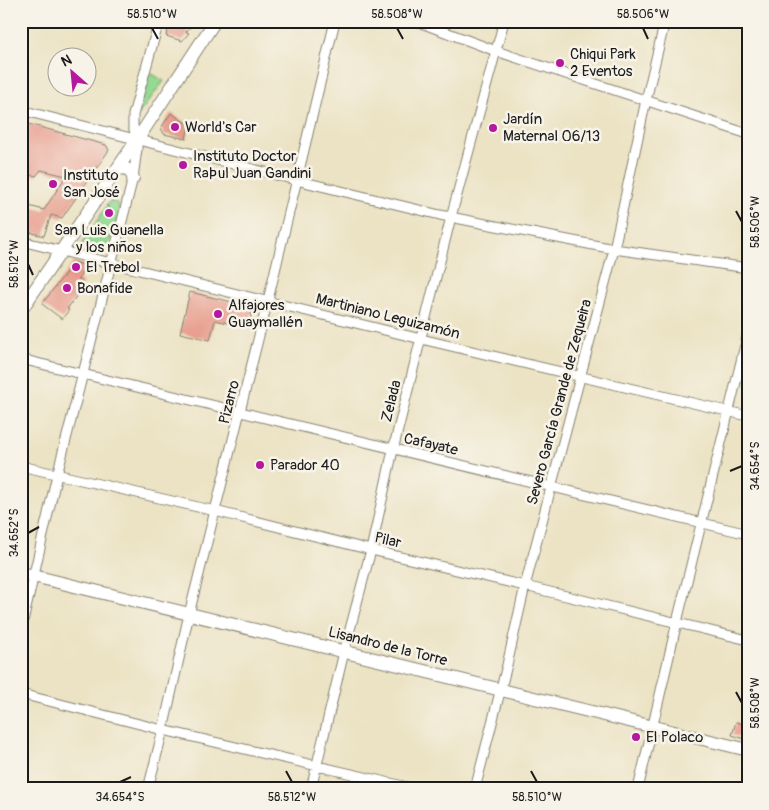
<svg xmlns="http://www.w3.org/2000/svg" width="769" height="810" font-family="Pangolin,sans-serif">
<style>
.green{fill:#94da93;stroke:#587b58}
.building{fill:#e79b8b}
.lines{fill:none;stroke-linecap:round;stroke-linejoin:round}
.street-casing{stroke:#848070;stroke-width:11}
.secondary-casing{stroke:#848070;stroke-width:14}
.path{stroke:#848070;stroke-width:1;stroke-dasharray:4 4;stroke-linecap:butt}
.street{stroke:#fff;stroke-width:9}
.secondary{stroke:#fff;stroke-width:12}
.ticks{fill:none;stroke:#1c1c1c;stroke-width:2}
.poi-dot{fill:#b5179e;stroke:#f7f3e8;stroke-width:2}
.labels{text-anchor:middle;stroke-width:5;stroke-linejoin:round;paint-order:stroke}
.poi-label{font-size:15px;fill:#1c1c1c;stroke:#f7f3e8;text-anchor:start}
.street-label{font-size:15px;fill:#1c1c1c;stroke:#f7f3e8}
.neatline{fill:none;stroke:#1c1c1c;stroke-width:2}
.ticks-label{font-size:12px;text-anchor:middle;fill:#1c1c1c}
</style>
<rect width="100%" height="100%" fill="#f7f3e8"/>
<filter id="ink" filterUnits="userSpaceOnUse"><feTurbulence type="fractalNoise" baseFrequency=".02" numOctaves="2"/><feDisplacementMap in="SourceGraphic" scale="10" xChannelSelector="R" yChannelSelector="G"/><feConvolveMatrix kernelMatrix="1 2 1 2 8 2 1 2 1" color-interpolation-filters="sRGB"/></filter>
<filter id="wash" filterUnits="userSpaceOnUse"><feTurbulence type="fractalNoise" baseFrequency=".0096" numOctaves="4" result="noise"/><feDisplacementMap in="SourceGraphic" scale="20" xChannelSelector="R" yChannelSelector="G"/><feGaussianBlur stdDeviation="1.12" result="paint"/><feColorMatrix in="noise" values="0 0 0 0 0 0 0 0 0 0 0 0 0 0 0 0 0 1.4 0 .05"/><feComposite in="paint" operator="in"/></filter>
<g filter="url(#wash)">
<rect width="100%" height="100%" fill="#ece3c4"/>
<path class="green" d="M149,72L164,81L138,115L139,109Z
M113,201L118,204L120,212L107,250L104,251L82,244L109,202Z"/>
<g id="blocks">
<path class="building" d="M171,21H195L186,32L189,33L182,41L166,36Z
M171,113L189,125L186,139L164,134L161,128Z
M21,122L106,145L109,150L62,218L51,215L44,236L21,230V204L44,210L66,176L41,170L36,176L21,173Z
M74,262L84,265L79,280L83,283L78,289L80,291L67,309L69,310L62,319L42,304Z
M190,292L253,307L248,328L215,320L210,340L180,333Z
M736,722L748,725V740L732,735Z"/>
</g>
</g>
<g filter="url(#ink)">
<use href="#blocks" fill-opacity="0" stroke="#848070" stroke-width="1"/>
<g class="lines">
<g class="street-casing">
<path id="street" d="M140,21L158,26
M416,21L496,51L748,134
M21,110L296,180L440,215L614,249L748,268
M21,241L421,339L748,416
M21,359C263,419 506,475 748,534
M21,466L215,511L371,550L525,586L748,640
M21,630L57,475L133,178L137,149V140L133,126V115L159,21
M21,694L163,730L416,789
M21,785L33,789
M148,789L163,730L189,614L268,300L335,21
M311,789L344,652L371,550L393,450L451,217L504,21
M475,789L507,665L525,586L614,249L646,100L665,21
M638,789L677,622L748,333"/>
</g>
<g class="secondary-casing">
<path id="secondary" d="M116,171C123,166 131,168 133,178
M21,310L137,140L215,21
M21,573L748,750"/>
</g>
<path class="path" d="M106,205L112,210L110,218
M90,250L95,242"/>
<use href="#street" class="street"/>
<use href="#secondary" class="secondary"/>
</g>
</g>
<path class="ticks" d="M152,28L158,39M397,28L403,39M643,28L648,39M736,211L742,222M28,264L33,275M730,471L742,466M28,533L39,527M736,692L742,703M286,771L292,782M531,771L537,782M120,782L131,777"/>
<g class="poi-dot">
<circle cx="560" cy="63" r="5"/>
<circle cx="175" cy="127" r="5"/>
<circle cx="493" cy="128" r="5"/>
<circle cx="183" cy="165" r="5"/>
<circle cx="53" cy="184" r="5"/>
<circle cx="109" cy="213" r="5"/>
<circle cx="76" cy="267" r="5"/>
<circle cx="67" cy="288" r="5"/>
<circle cx="218" cy="314" r="5"/>
<circle cx="260" cy="465" r="5"/>
<circle cx="636" cy="737" r="5"/>
</g>
<g class="labels">
<g class="poi-label">
<text x="570" y="59">Chiqui Park<tspan x="570" dy="17">2 Eventos</tspan></text>
<text x="503" y="124">Jardín<tspan x="503" dy="17">Maternal 06/13</tspan></text>
<text x="185" y="132">World's Car</text>
<text x="193" y="161">Instituto Doctor<tspan x="193" dy="17">Raþul Juan Gandini</tspan></text>
<text x="63" y="180">Instituto<tspan x="63" dy="17">San José</tspan></text>
<text x="109" y="235" text-anchor="middle">San Luis Guanella<tspan x="109" dy="17">y los niños</tspan></text>
<text x="86" y="272">El Trebol</text>
<text x="77" y="293">Bonafide</text>
<text x="228" y="310">Alfajores<tspan x="228" dy="17">Guaymallén</tspan></text>
<text x="270" y="470">Parador 40</text>
<text x="646" y="742">El Polaco</text>
</g>
<g class="street-label">
<text transform="translate(388 316) rotate(14)" y="5">Martiniano Leguizamón</text>
<text transform="translate(391 401) rotate(-76)" y="5">Zelada</text>
<text transform="translate(229 402) rotate(-76)" y="5">Pizarro</text>
<text transform="translate(559 402) rotate(-75)" y="5">Severo García Grande de Zequeira</text>
<text transform="translate(431 444) rotate(13)" y="5">Cafayate</text>
<text transform="translate(388 540) rotate(13)" y="5">Pilar</text>
<text transform="translate(388 646) rotate(14)" y="5">Lisandro de la Torre</text>
</g>
</g>
<rect width="769" height="810" fill="none" stroke="#f7f3e8" stroke-width="55"/>
<g transform="translate(72 72) rotate(333)"><circle r="24" fill="#f7f3e8" stroke="#9f9d96"/>
<path d="M0-4L9 19L0 12L-9 19Z" fill="#b5179e"/>
<text y="-8" font-size="14" font-weight="bold" text-anchor="middle" fill="#1c1c1c">N</text>
</g>
<rect x="28" y="28" width="714" height="754" class="neatline"/>
<g class="ticks-label">
<text x="152" y="18">58.510°W</text>
<text x="397" y="18">58.508°W</text>
<text x="643" y="18">58.506°W</text>
<text transform="translate(755 222) rotate(-90)" y="4">58.506°W</text>
<text transform="translate(14 264) rotate(-90)" y="4">58.512°W</text>
<text transform="translate(755 466) rotate(-90)" y="4">34.654°S</text>
<text transform="translate(14 533) rotate(-90)" y="4">34.652°S</text>
<text transform="translate(755 703) rotate(-90)" y="4">58.508°W</text>
<text x="120" y="801">34.654°S</text>
<text x="292" y="801">58.512°W</text>
<text x="537" y="801">58.510°W</text>
</g>
</svg>
